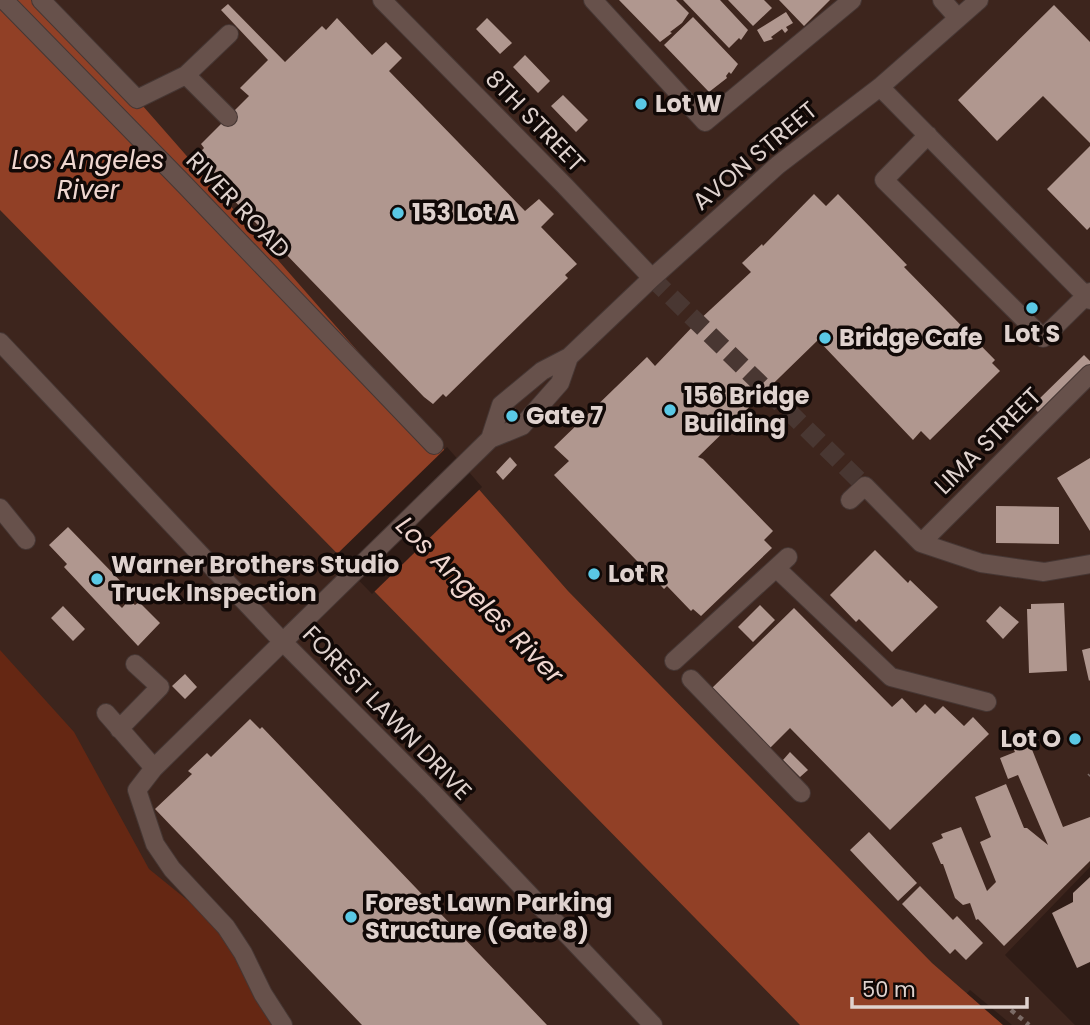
<svg xmlns="http://www.w3.org/2000/svg" width="1090" height="1025" font-family="Poppins,sans-serif">
<style>
.built{fill:#3d251d}
.green{fill:#652713}
.water{fill:#914026}
.pier{fill:#2f1c16}
.building{fill:#b0978f}
.lines{fill:none;stroke-linecap:round;stroke-linejoin:round}
.minor-tunnel{stroke:#493732;stroke-width:18;stroke-dasharray:18 9;stroke-linecap:butt}
.minor-casing{stroke:#463734;stroke-width:20}
.path{stroke:#7b6b66;stroke-width:4.5;stroke-dasharray:5 5;stroke-linecap:butt}
.minor{stroke:#67514b;stroke-width:18}
.poi-dot{fill:#5ac8e5;stroke:#110907;stroke-width:2.5}
.labels{text-anchor:middle;stroke-width:7;stroke-linejoin:round;paint-order:stroke}
.poi-label{font-size:24px;font-weight:bold;fill:#dfd2ce;stroke:#110907;text-anchor:start}
.street-label{font-size:24px;fill:#dfd2ce;stroke:#110907}
.water-label{font-size:26px;font-style:italic;fill:#efd6cf;stroke:#110907}
</style>
<rect width="100%" height="100%" fill="#2f1c16"/>
<path class="built" d="M0,0H1090V867L1005,955L1075,1025H1012L970,990L935,1025H230L0,698Z"/>
<path class="green" d="M0,650L74,732L149,869L218,925L275,1025H0Z"/>
<path class="water" d="M0,0H50L568,591L932,963L1003,1025H800L0,210Z"/>
<path class="pier" d="M447,447L482,487L372,594L335,556Z"/>
<path class="building" d="M619,0H676L689,13L682,23L670,32L672,33L660,42Z
M683,0H720L748,30L741,40L739,38L729,48Z
M728,0H764L772,8L753,26Z
M779,0H830L804,26Z
M228,4L285,62L322,26L326,30L337,18L372,55L386,42L402,58L389,71L525,211L539,199L554,214L541,227L577,264L565,275L568,278L446,397L443,394L433,404L424,397L194,159L204,148L201,144L249,96L240,88L268,60L221,10Z
M1054,5L1090,42V143L1043,96L997,141L958,100Z
M786,12L793,23L786,27L788,30L785,33L782,29L771,37L773,39L764,42L757,30Z
M693,17L738,64L731,74L729,72L726,76L727,78L709,92L664,45Z
M487,18L512,43L500,54L476,29Z
M525,55L550,81L538,93L513,67Z
M563,95L588,120L576,132L551,106Z
M1090,146V227L1087,230L1047,189Z
M814,194L826,206L838,194L907,265L904,267L995,360L992,363L1000,371L930,440L921,431L913,440L818,340L698,457L703,459L773,531L764,540L772,548L701,616L693,609L691,611L667,586L664,589L554,475L569,461L554,447L647,357L655,366L697,322L751,272L742,263L762,244L763,246Z
M1084,355L1090,361V368L1040,414L1035,409L1040,404L1037,401Z
M515,408L520,414L510,424L505,418Z
M510,457L517,465L503,480L496,472Z
M1090,458V531L1057,478Z
M996,506L1059,507V544L996,543Z
M68,527L131,592L118,604L122,608L129,600L135,605L139,602L160,623L138,646L64,567L67,564L49,545Z
M875,550L908,583L910,580L938,607L892,652L859,619L856,622L830,595Z
M1064,603L1067,671L1029,673L1027,609H1031V604Z
M760,605L775,620L753,642L738,627Z
M63,606L85,629L73,641L51,618Z
M1000,606L1019,622L1003,639L986,621Z
M794,608L892,707L902,698L916,713L925,704L935,714L943,706L964,726L973,717L989,734L890,830L790,728L769,749L711,689Z
M1090,648V680L1089,681L1082,650Z
M185,674L197,687L185,699L172,686Z
M250,719L260,729L262,727L547,1025H362L155,809L192,774L188,771L207,753L211,757Z
M1029,742L1063,827L1090,817V861L1004,946L978,919L976,920L970,903L963,905L955,898L943,864H941L932,843L943,838L941,834L961,827L987,891L996,882L980,842L991,837L975,797L1006,784L1024,828H1027L1048,845L1018,775L1008,779L1000,758L1015,752L1013,748Z
M790,752L808,770L800,777L783,760Z
M869,832L917,883L898,901L850,850Z
M1090,877V962L1077,968L1052,913L1073,902V893Z
M920,886L953,920L957,916L983,943L966,960L955,949L950,954L902,904Z"/>
<g class="lines">
<path class="minor-tunnel" d="M652,278L865,486"/>
<g class="minor-casing">
<path id="minor" d="M4,0L184,184L434,445
M41,0L137,99L186,75L229,34
M382,0L564,185L652,278
M593,0L705,122L852,0
M942,0L958,18
M186,75L228,117
M880,87L1090,300
M928,135L884,180L1043,338L1090,292
M0,342L282,641L432,792L653,1025
M490,439L501,405L542,371L569,357L652,278L778,165L880,87L979,0
M850,500L865,486L921,543L981,563L1044,572L1090,564
M0,508L26,540
M921,543L1090,374
M776,568L891,677L987,702
M674,661L788,557
M691,679L801,793
M106,713L154,768
M119,729L160,687L135,664
M283,1025L263,994L243,953L226,927L172,869L155,844L137,790L154,768L490,439L522,426L560,383L569,357"/>
</g>
<path class="path" d="M1089,776L1090,775
M1011,1010L1029,1025"/>
<use href="#minor" class="minor"/>
</g>
<g class="poi-dot">
<circle cx="641" cy="104" r="7"/>
<circle cx="398" cy="213" r="7"/>
<circle cx="1032" cy="308" r="7"/>
<circle cx="825" cy="338" r="7"/>
<circle cx="670" cy="410" r="7"/>
<circle cx="512" cy="416" r="7"/>
<circle cx="594" cy="574" r="7"/>
<circle cx="97" cy="579" r="7"/>
<circle cx="1075" cy="739" r="7"/>
<circle cx="351" cy="917" r="7"/>
</g>
<g class="labels">
<g class="poi-label">
<text x="655" y="112">Lot W</text>
<text x="412" y="221">153 Lot A</text>
<text x="1032" y="342" text-anchor="middle">Lot S</text>
<text x="839" y="346">Bridge Cafe</text>
<text x="684" y="404">156 Bridge<tspan x="684" dy="28">Building</tspan></text>
<text x="526" y="424">Gate 7</text>
<text x="111" y="573">Warner Brothers Studio<tspan x="111" dy="28">Truck Inspection</tspan></text>
<text x="608" y="582">Lot R</text>
<text x="1061" y="747" text-anchor="end">Lot O</text>
<text x="365" y="911">Forest Lawn Parking<tspan x="365" dy="28">Structure (Gate 8)</tspan></text>
</g>
<g class="street-label">
<text transform="translate(535 121) rotate(46)" y="8">8TH STREET</text>
<text transform="translate(755 156) rotate(-40)" y="8">AVON STREET</text>
<text transform="translate(238 205) rotate(46)" y="8">RIVER ROAD</text>
<text transform="translate(988 441) rotate(-45)" y="8">LIMA STREET</text>
<text transform="translate(387 713) rotate(46)" y="8">FOREST LAWN DRIVE</text>
</g>
<g class="water-label">
<text x="88" y="169">Los Angeles<tspan x="88" dy="30">River</tspan></text>
<text transform="translate(480 600) rotate(45)" y="9">Los Angeles River</text>
</g>
</g>
<path d="M852 997v10h175v-10" fill="none" stroke="#dfd2ce" stroke-width="3.5"/>
<text x="862" y="997" font-size="21" fill="#dfd2ce" stroke="#110907" stroke-width="5" paint-order="stroke">50 m</text>
</svg>
